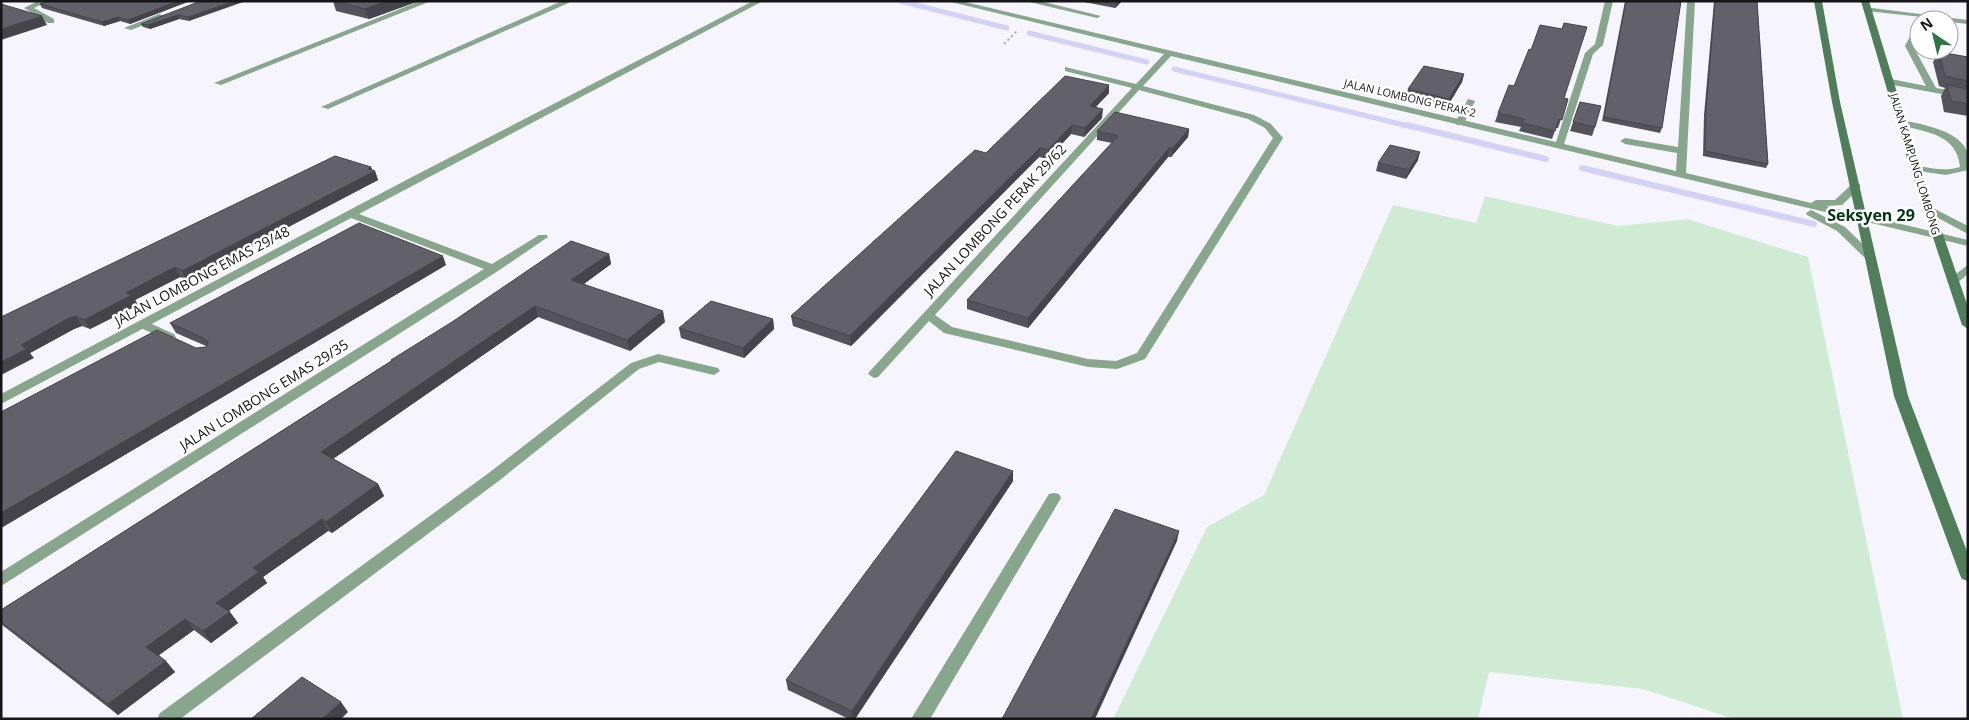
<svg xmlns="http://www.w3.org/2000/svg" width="1969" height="720" font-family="'Open Sans',sans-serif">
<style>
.green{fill:#cfebd3}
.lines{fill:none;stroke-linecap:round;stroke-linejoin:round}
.stream-far1{stroke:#d4d1f6;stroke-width:5}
.stream{stroke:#d4d1f6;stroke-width:6}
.path{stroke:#b1b1b8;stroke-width:2;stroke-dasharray:2.5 2.5;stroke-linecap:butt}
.lane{fill:#88a68c;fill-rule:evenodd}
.street{fill:#88a68c;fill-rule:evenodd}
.secondary{fill:#517e5a;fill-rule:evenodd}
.wall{fill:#54535b}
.shaded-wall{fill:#45444a}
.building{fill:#62616a;stroke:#45444a}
.labels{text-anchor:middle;stroke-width:5;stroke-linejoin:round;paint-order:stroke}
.far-street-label{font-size:11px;fill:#161619;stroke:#fff}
.street-label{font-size:14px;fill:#161619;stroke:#fff}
.quarter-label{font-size:16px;font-weight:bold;fill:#023714;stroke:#fff}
</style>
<rect width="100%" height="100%" fill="#f6f5fe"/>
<path class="green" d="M1485,196L1618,226L1688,219L1808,257L1903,719H1734L1643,689L1489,672L1478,719H1113L1207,527L1264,495L1393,205L1476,223Z"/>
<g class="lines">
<path class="stream-far1" d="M900,1L1007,28
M1029,33L1147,62
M1174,69L1412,127"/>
<path class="stream" d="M1407,125L1546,159
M1582,168L1814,224"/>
<path class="path" d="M1004,44L1017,31"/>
<path class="lane" d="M1864,7L1968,20V24L1949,22V20L1867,11L1863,9Z
M1916,25H1919V34L1913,46L1936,88L1968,93V99L1888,84L1887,82L1891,79L1926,86L1905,46Z
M1468,99L1475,101L1463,125H1457L1455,123Z
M1903,120C1923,125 1961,130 1968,154C1969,159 1968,165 1968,170L1946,175L1912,170V166L1915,165C1930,168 1945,172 1960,167C1957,134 1926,132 1900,125V121Z
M143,320L174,334L176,337L170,341L166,340L139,327L137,324L139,321Z"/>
<path class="street" d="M38,1H49L34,8L54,19V23H48L24,8Z
M420,1H431L221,85L214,83Z
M562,1H573L328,109L321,107Z
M753,1H763L359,214L492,264L539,235H547L548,237L498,271L1,586V572L484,269L351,218L1,404V394L412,177Z
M947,1H961L1556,142L1585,53L1595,44L1605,1H1613L1603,45L1593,54L1564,144L1676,171L1677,153L1625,144L1620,141L1625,138L1678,147L1687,1H1695L1686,173L1811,203L1816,200H1835L1852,184H1860V188L1842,205L1826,206L1968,240V246L1171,56L1143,86L1254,115L1271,124L1283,138L1145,359L1117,369L1088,367L944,333L929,321L878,377L874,378L868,374L870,371L1132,88L1065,71V67L1136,84L1164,54ZM1139,90L1248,119L1265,128L1273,138L1137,353L1116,361L1088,359L952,327L935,315Z
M1025,1H1040L1101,16L1097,18Z
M159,14L166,16L131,30L124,28Z
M1929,206L1968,226V234L1925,211V207Z
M1811,210L1845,227L1873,254L1875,256L1873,258H1865L1837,231L1807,215L1806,213Z
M1968,265V274L1957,283H1949L1947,281L1949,279Z
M658,354L718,368L720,371L714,375L659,362L639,369L500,480L180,719H157L160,713L490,472L631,363Z
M1054,493L1059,494L1061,498L930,719H911L1049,494Z"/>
<path class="secondary" d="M1814,1H1822L1840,102L1908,396L1968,554V581L1962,579L1960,575L1894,396L1832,102Z
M1861,1H1869L1920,168L1968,307V329L1962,325L1910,168Z"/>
</g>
<path class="wall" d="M190,1L130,24L120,21L104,26L42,8L40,4Z
M201,1L189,21L179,19L150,29L143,27L141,24Z
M333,1H419L369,19L336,11Z
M1084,1H1122L1115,8L1084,2Z
M1625,1H1681L1662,128L1660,133L1602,121Z
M1714,1H1757L1768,164L1766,168L1703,156L1704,115Z
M1564,23V98L1568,99L1558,128H1556L1552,139L1519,131L1521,127L1495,122L1498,113L1514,86L1531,50L1562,29Z
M1939,52L1968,57V116L1944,112L1941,96L1945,88L1939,86L1933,62Z
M1464,74L1462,82L1447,107L1406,98L1408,89Z
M1109,93L1095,108L1102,118L1084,137L1071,134L1048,159L1039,157L851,346L793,326L791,316L986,153Z
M1580,102L1595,127L1592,136L1570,131Z
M1189,129L1188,137L1171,157H1168L1028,328L967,309V300L1112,143L1097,140V131Z
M1418,160L1406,179L1376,171L1378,163Z
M371,167L373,171H375L378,180L187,280L180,277L135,300L138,305L90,329L82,326L74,329L30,353L34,358L1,317Z
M609,254L611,264L584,284L665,322L630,351L538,317L333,459L378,484L384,496L332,533L328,531L263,577L267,583L229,611L238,623L211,643L194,630L159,655L175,672L118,715L1,624V610L391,361V360Z
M446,265L1,528V412L196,348L206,347V346L176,333L170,323Z
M773,319L774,329L744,358L681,338L679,328Z
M1013,471V481L855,719H849L788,690L786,680Z"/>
<path class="shaded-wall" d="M178,1H190L130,24L128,20Z
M234,1H246L189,21L188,17Z
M386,1H419L369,19L365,9Z
M1118,1H1122L1115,8V4Z
M178,15L179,19L150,29L148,25Z
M42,16L47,25L1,40V29Z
M118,17L120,21L104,26L102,22Z
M1464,74L1462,82L1447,107L1449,99Z
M1109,85V93L1089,114L1090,106Z
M1103,109L1102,118L1084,137L1085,128Z
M1072,125L1071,134L1048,159V150Z
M1189,129L1188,137L1171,157L1172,149Z
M1040,148L1039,157L851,346L850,336Z
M1169,148L1168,157L1028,328V318Z
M1420,152L1418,160L1406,179L1409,170Z
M371,167L373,172L375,171L378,180L187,280L182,271Z
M609,254L611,264L575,290L571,280Z
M443,256L446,265L1,528V513Z
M175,267L180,277L135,300L138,305L90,329L84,320L126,293Z
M535,306L538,317L327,463L321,452Z
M663,311L665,322L630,351L627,340Z
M76,316L82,326L74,329L30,353L34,358L1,375V362L21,345L67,319Z
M773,319L774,329L744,358L743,348Z
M1013,471V481L855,719H853L852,711Z
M378,484L384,496L332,533L326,522Z
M322,519L328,531L263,577L267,583L224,614L216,603L253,568Z
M1179,531L1177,541L1095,719H1091Z
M230,612L238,623L211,643L203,631Z
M185,619L194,630L155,658L146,647Z
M166,661L175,672L118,715L108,704Z
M341,702L348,712L341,719H322Z"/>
<path class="building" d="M49,1H178L128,20L118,17L102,22L40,4Z
M201,1H234L188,17L178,15L148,25L141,24Z
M336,1H386L365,9Z
M1100,1H1118L1115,4Z
M1626,1H1681L1662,128L1604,117Z
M1715,1H1757L1768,164L1705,151L1706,110Z
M1,4L42,16L1,29Z
M1564,23L1587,27L1564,98L1568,99L1562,120L1559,119L1555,131L1522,123L1524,119L1498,113L1509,85L1514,86L1529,49L1531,50L1540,25L1562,29Z
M1939,52L1968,57V81L1945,76Z
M1424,66L1464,74L1449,99L1408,89Z
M1065,76L1109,85L1090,106L1103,109L1085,128L1072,125L1048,150L1040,148L850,336L791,316L975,150L986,153Z
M1947,85L1968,89V104L1951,101Z
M1580,102L1601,106L1595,127L1573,122Z
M1115,112L1189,129L1172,149L1169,148L1028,318L967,300L1118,136L1097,131Z
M1390,145L1420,152L1409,170L1378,163Z
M335,156L371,167L368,169L375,171L182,271L175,267L126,293L132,295L84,320L76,316L67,319L21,345L27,349L1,362V317Z
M359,223L443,256L1,513V412L157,330L196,348L206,347L208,342L205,339L170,323Z
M571,241L609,254L571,280L663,311L627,340L535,306L321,452L378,484L326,522L322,519L253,568L259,572L216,603L230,612L203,631L185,619L146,647L166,661L108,704L1,622V610L393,360H391L452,322Z
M711,301L773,319L743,348L679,328Z
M956,451L1013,471L852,711L786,680Z
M1115,509L1179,531L1091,719H1002Z
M302,677L341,702L322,719H251Z"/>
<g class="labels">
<g class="far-street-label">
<text transform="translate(1410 98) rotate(13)" y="4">JALAN LOMBONG PERAK 2</text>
<text transform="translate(1915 164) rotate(73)" y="4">JALAN KAMPUNG LOMBONG</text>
</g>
<g class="street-label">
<text transform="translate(995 220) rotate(-47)" y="5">JALAN LOMBONG PERAK 29/62</text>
<text transform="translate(202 276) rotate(-28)" y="5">JALAN LOMBONG EMAS 29/48</text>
<text transform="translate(264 395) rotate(-32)" y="5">JALAN LOMBONG EMAS 29/35</text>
</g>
<g class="quarter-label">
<text x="1871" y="221">Seksyen 29</text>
</g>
</g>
<rect width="1969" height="720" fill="none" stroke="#161619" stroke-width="5"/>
<g transform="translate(1934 35) rotate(325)"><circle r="24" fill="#ffffff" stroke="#a2a2a3"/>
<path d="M0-4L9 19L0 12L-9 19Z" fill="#2f7541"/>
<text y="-8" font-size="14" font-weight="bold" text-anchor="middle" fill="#161619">N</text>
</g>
</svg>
